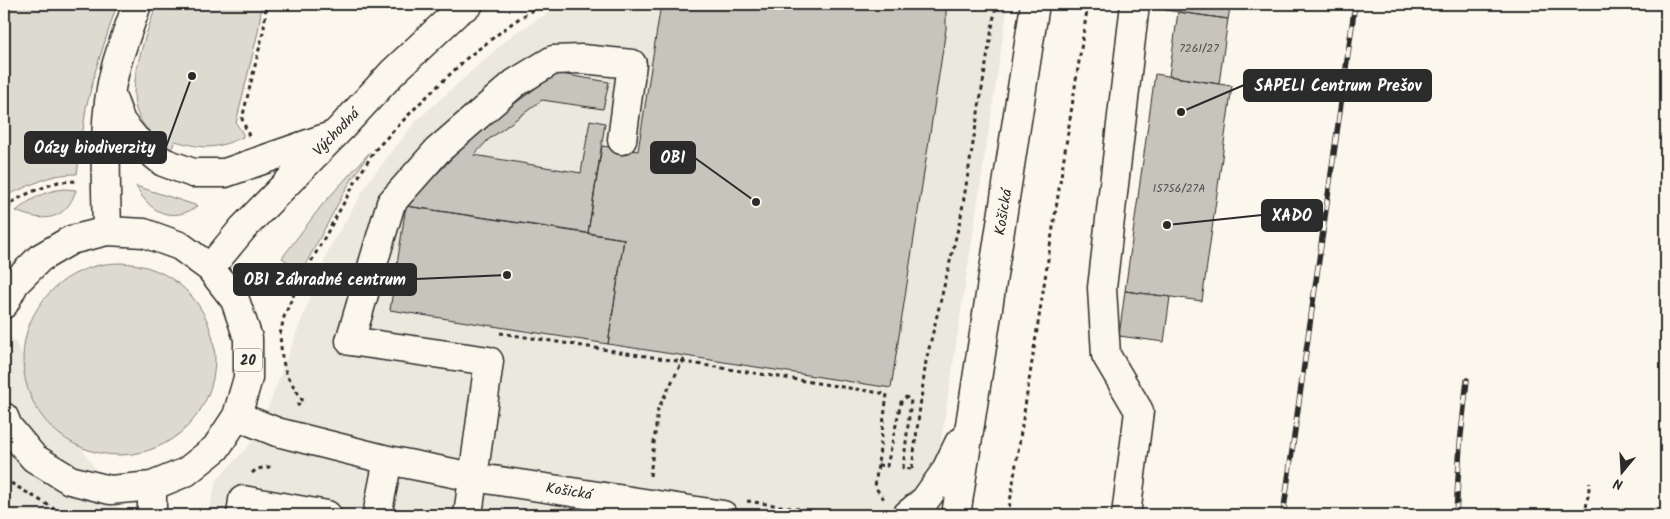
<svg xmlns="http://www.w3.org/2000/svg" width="1670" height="519" font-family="Kalam,sans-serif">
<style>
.built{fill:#ebe8de}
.green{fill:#dddad0;stroke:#84827e}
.building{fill:#c7c4bc;stroke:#2b2b2b}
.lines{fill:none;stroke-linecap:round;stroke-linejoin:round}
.minor-casing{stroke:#2b2b2b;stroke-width:31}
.major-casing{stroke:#2b2b2b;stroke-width:31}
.path{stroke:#2b2b2b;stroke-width:3;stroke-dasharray:4 4;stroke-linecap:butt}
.minor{stroke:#fbf7ec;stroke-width:28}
.major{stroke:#fbf7ec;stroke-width:28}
.rail-casing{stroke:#2b2b2b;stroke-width:5.5}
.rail{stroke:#fbf7ec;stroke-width:4;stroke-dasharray:11;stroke-linecap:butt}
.labels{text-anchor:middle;stroke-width:5;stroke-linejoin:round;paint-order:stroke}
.number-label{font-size:12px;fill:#52514f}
.shield{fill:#fbf7ec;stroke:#696865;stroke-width:1}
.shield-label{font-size:14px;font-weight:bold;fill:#2b2b2b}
.street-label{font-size:15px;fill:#2b2b2b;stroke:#fbf7ec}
.leader{fill:none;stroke:#2b2b2b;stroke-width:2}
.callout-dot{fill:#2b2b2b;stroke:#fbf7ec;stroke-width:2}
.callout{fill:#2b2b2b;stroke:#2b2b2b;stroke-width:2}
.callout-label{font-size:16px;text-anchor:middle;font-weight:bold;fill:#fff}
</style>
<rect width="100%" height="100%" fill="#fbf7ec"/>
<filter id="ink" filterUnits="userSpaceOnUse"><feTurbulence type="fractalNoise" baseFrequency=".02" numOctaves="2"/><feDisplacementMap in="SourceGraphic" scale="10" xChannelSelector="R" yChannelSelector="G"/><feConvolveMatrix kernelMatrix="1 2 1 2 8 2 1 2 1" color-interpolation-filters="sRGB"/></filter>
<g filter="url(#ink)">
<path class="built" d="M563,4H1008L930,515H208L216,481L256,438L329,249L369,181L416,121L512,35Z
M4,325L124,515H4Z"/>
<path class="green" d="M4,4H117L96,69L86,108L77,174C63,174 50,176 38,182C26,186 16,193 4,195Z
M157,4H262L258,32L236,123L243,134V137C213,150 205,149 175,141L171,150C157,140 141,127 136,109C128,81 147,31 157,4Z
M370,152L347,187L303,269L299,270L282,258L322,205Z
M136,186L198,206C171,224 149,212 136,186Z
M64,189L76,190C66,221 43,223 16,211C31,199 44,191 64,189Z
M23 359a96 96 0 1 1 192 0a96 96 0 1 1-192 0Z"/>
<path class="building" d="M661,4H946V29L891,388L608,344L624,239L588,233L602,146L638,151Z
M1166,4H1231L1228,19L1165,10Z
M1178,12L1228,19L1219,84L1169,76Z
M543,71L609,82L603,109L542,100L488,140L474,155L581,173L590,120L605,123L588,233L406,206L481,128L540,85Z
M1155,74L1232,86L1202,301L1125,291Z
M406,206L624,239L608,344L390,310Z
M1125,291L1170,297L1164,342L1119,336Z"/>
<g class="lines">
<g class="minor-casing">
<path id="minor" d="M111,95L121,122L135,139L163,162L193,173H225L334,135
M107,231C106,179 102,120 115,70C121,47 130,26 137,4
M237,416L277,432L388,460L473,477L723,515
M241,515L243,500L327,515
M377,515L388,460
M468,515L489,361L350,341L391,203L437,151L515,83L553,60L582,59L632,64L622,140
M907,515L925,500L945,472L959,443
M956,515L1035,4
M1126,515L1139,411L1106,355L1102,288L1135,4"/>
</g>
<g class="major-casing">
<path id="major" d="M210,268L243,228L341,128L393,72L458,11L469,4
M4,304L15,283L40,258L71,240L107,231L144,233L180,246L210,268L235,300L248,338V378L237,416L216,448L186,472L152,486L110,490L70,480L34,458L8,427L4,417
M152,486V515"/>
</g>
<path class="path" d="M249,136L242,119L264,29L266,4
M4,199L12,202L31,192L58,182L78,181
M8,208L12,202
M279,267L297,287
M500,333L887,394L875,487L884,499
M297,406L303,401L287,376L282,358L280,335L284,317L297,287L357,179L375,150L420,103L467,58L515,21L543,4
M878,465L887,466L901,402L906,397L911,400L903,468L912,469L911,471
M912,468L926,361L961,216L996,4
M252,473L257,469L269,467L270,463
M650,476L658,409L685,356
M4,479L65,515
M747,501L840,515
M870,515L880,512
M1008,515L1088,4
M1585,515L1590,482"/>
<use href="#minor" class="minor"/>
<use href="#major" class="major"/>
<g class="rail-casing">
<path id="rail" d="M1283,515L1355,4
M1456,515L1460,444L1467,380"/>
</g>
<use href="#rail" class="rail"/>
</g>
</g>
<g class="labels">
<g class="number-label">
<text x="1199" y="52">7261/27</text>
<text x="1179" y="192">15756/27A</text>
</g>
<rect class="shield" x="234" y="348.5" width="28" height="23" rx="4"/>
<g class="shield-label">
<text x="248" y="365">20</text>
</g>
<g class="street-label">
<text transform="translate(336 132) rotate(-46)" y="5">Východná</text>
<text transform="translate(1003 212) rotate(-81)" y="5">Košická</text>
<text transform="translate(569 491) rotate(9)" y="5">Košická</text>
</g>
</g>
<path class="leader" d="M1181 112L1244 85M192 76L166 147M756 202L695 158M1167 225L1262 215M507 275L416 279"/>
<g class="callout-dot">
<circle cx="1181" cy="112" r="5"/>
<circle cx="192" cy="76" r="5"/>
<circle cx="756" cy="202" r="5"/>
<circle cx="1167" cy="225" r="5"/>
<circle cx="507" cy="275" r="5"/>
</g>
<g class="callout">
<rect x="1244" y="70" width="187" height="31" rx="5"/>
<rect x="25" y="132" width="141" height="31" rx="5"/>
<rect x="651" y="142" width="44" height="31" rx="5"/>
<rect x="1262" y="200" width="60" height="31" rx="5"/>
<rect x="234" y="264" width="182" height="31" rx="5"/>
</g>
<g class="callout-label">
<text x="1338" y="91">SAPELI Centrum Prešov</text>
<text x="95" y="153">Oázy biodiverzity</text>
<text x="673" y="163">OBI</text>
<text x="1292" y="221">XADO</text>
<text x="325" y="285">OBI Záhradné centrum</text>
</g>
<rect width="1670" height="519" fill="none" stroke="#fbf7ec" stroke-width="20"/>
<rect x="10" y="10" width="1650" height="499" fill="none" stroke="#2b2b2b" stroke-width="2" filter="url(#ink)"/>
<g transform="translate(1622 472) rotate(198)" stroke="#fbf7ec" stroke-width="4" paint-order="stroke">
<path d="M0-4L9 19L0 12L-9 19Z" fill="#2b2b2b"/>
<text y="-8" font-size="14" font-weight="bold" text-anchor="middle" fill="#2b2b2b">N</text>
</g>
</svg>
